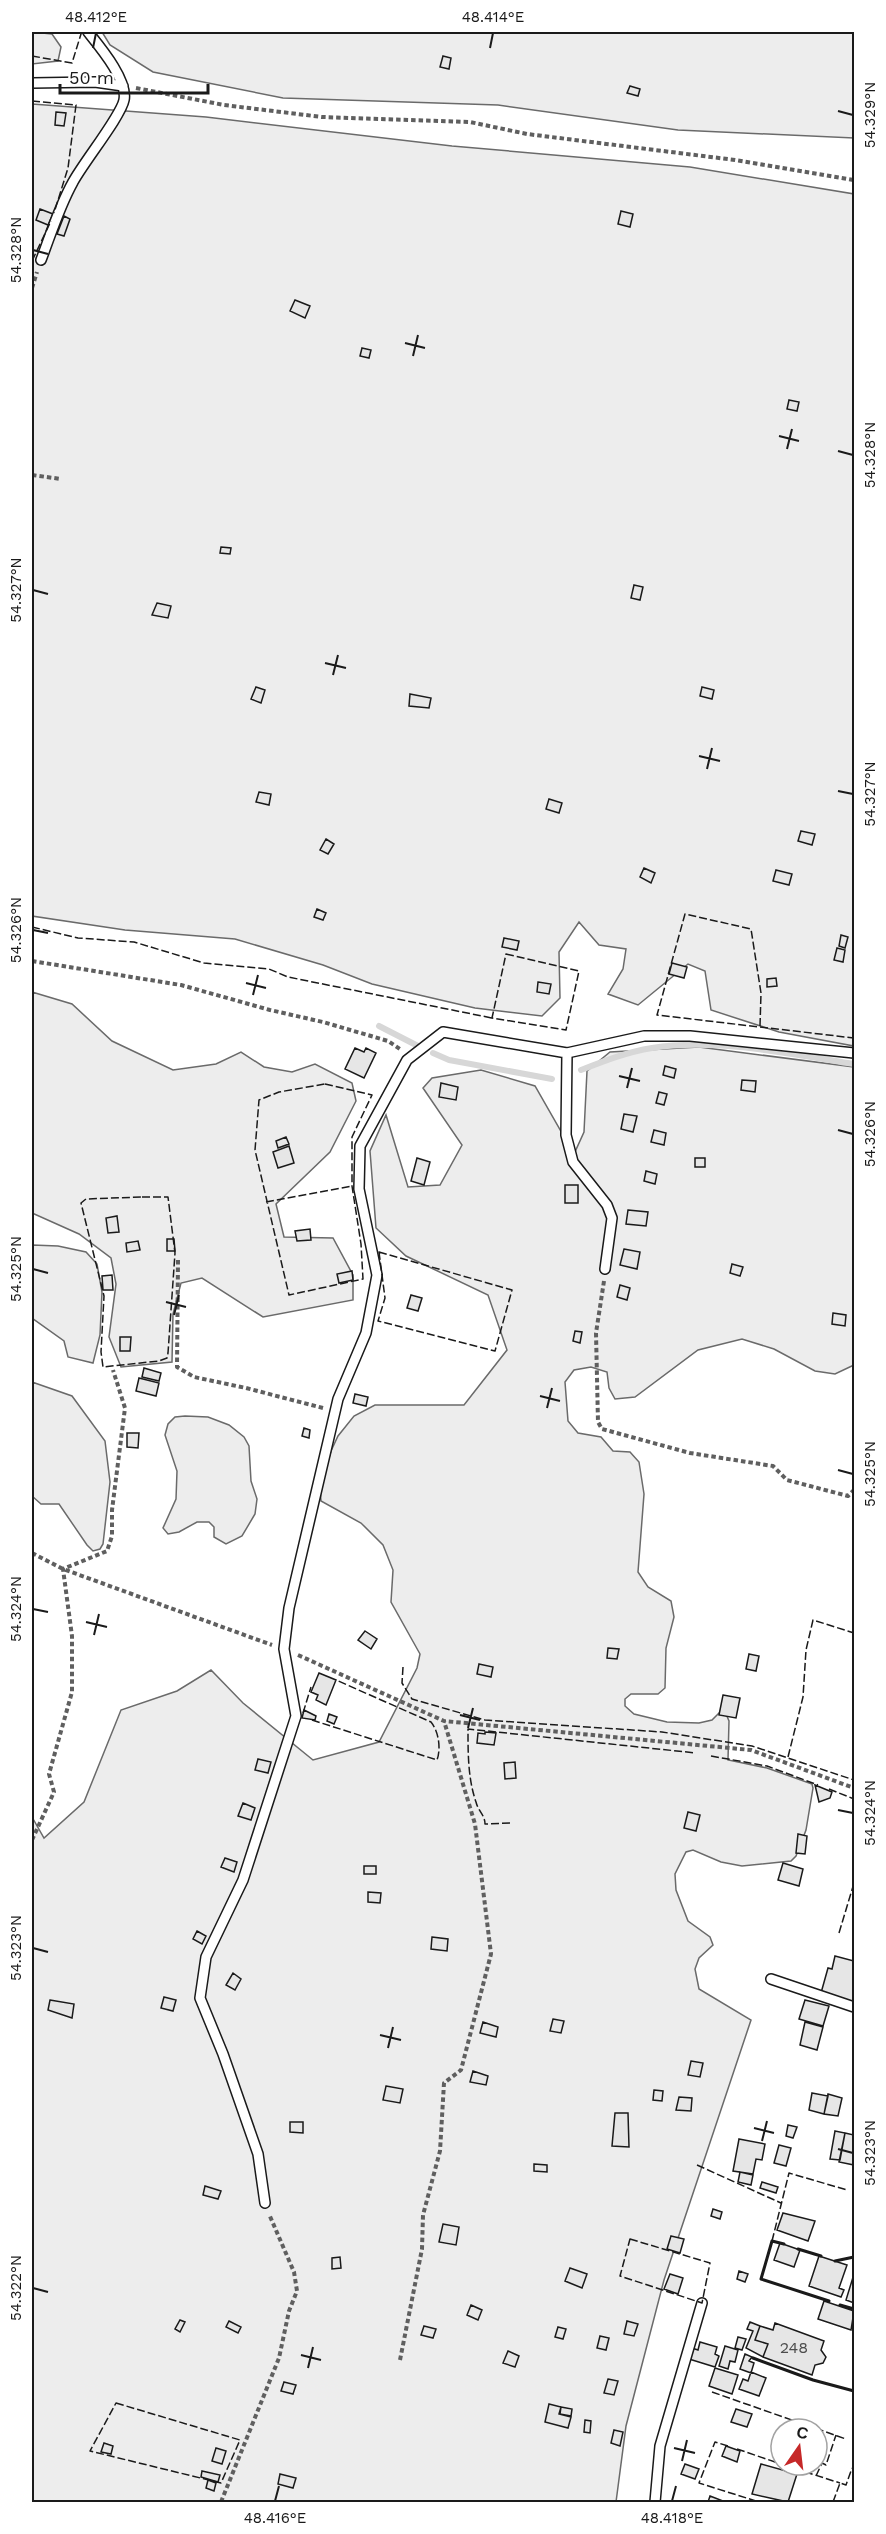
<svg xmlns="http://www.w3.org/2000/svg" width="886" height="2534" font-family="'Work Sans',sans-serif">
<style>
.built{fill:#ededed;stroke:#6a6a6a;stroke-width:1.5}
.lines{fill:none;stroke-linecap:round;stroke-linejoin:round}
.stream{stroke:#d7d7d7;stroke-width:6}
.building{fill:#e6e6e6;stroke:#1a1a1a;stroke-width:1.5}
.service-casing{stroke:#1a1a1a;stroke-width:12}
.path{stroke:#5f5f5f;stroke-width:4;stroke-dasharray:4.5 3;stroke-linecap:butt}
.service{stroke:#fff;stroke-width:9}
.fence{stroke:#1a1a1a;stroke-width:1.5;stroke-dasharray:8 3;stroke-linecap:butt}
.wall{stroke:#1a1a1a;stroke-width:3}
.ticks{fill:none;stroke:#1a1a1a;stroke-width:2}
.labels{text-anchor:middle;stroke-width:4.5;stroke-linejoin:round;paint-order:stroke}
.number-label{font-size:16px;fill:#4d4d4d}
.neatline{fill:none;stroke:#1a1a1a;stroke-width:2}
.ticks-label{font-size:15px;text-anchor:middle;fill:#1a1a1a}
</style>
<rect width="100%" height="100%" fill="#fff"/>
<path class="built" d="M32,32L52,34L61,47L58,61L32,64Z
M102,32H854V138L678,130L498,105L283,98L153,72L110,45Z
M32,104L206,117L452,146L690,167L854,194V1046L779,1032L711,1010L705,971L688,964L638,1005L608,994L623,969L626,949L599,945L579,922L559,952L560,998L542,1016L475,1008L372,984L323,965L235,939L125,930L32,916Z
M32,992L72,1004L112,1041L173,1070L216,1064L241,1052L264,1067L292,1072L315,1064L352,1083L356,1101L330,1152L276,1204L284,1237L333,1238L353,1275V1300L263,1317L202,1278L181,1283L173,1314L172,1362L121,1367L109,1337L116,1284L111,1258L79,1234L32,1213Z
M699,1047L854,1067V1365L835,1374L815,1371L774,1349L742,1339L698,1350L635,1397L615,1399L609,1388L607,1372L591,1367L574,1370L565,1382L568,1421L578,1433L601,1437L613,1451L630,1452L639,1462L644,1494L638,1572L648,1587L671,1601L674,1617L666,1648L665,1688L658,1694H631L625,1699V1706L634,1714L667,1722L699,1723L712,1720L719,1713L726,1714L729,1721L728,1760L767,1768L812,1784L813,1788L806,1830L796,1856L791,1861L742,1866L721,1862L693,1850L686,1852L675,1874L676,1890L688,1921L710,1937L713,1945L699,1958L695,1969L699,1989L751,2020L664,2280L626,2426L616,2502H32V1817L44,1838L84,1802L121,1710L177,1691L211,1670L243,1703L313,1760L379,1742L417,1668L420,1654L391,1602L393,1570L383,1545L361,1523L321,1501L320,1489L331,1451L338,1436L354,1416L375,1405H464L507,1350L488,1295L406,1256L376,1228L370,1151L386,1115L408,1187L440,1185L462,1145L423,1088L432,1078L481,1070L535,1086L574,1154L584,1132L587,1071L610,1052Z
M32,1245L58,1246L86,1252L97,1264L102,1292L100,1335L93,1363L68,1357L64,1341L32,1318Z
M32,1382L72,1396L105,1441L110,1482L103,1544L100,1549L93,1551L87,1545L59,1504H41L32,1496Z
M185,1416L208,1417L229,1425L244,1437L249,1446L251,1481L257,1499L255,1514L242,1536L226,1544L214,1537V1527L209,1522H197L179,1532L168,1534L163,1528L176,1499L177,1471L165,1435L168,1424L175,1417Z"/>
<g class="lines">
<path class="stream" d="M379,1026L418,1046
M433,1053L449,1060L552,1079
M581,1070C604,1061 627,1052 652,1048C715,1038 792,1054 854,1064"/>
</g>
<path class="building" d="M443,56L451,58L449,69L440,67Z
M630,86L640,89L638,96L627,93Z
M56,112L66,113L64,126L55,125Z
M40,209L53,214L48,225L36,220Z
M621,211L633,214L630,227L618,224Z
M64,216L70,219L64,236L57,234Z
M295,300L310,306L305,318L290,311Z
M362,348L371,350L369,358L360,356Z
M789,400L799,402L797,411L787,409Z
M221,547L231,548L230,554L220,553Z
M634,585L643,587L640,600L631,598Z
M157,603L171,606L168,618L152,615Z
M256,687L265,690L261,703L251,699Z
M702,687L714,690L712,699L700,696Z
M410,694L431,698L429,708L409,706Z
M259,792L271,794L269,805L256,802Z
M549,799L562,803L559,813L546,809Z
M801,831L815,834L812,845L798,841Z
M326,839L334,844L328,854L320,850Z
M644,868L655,873L651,883L640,877Z
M776,870L792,874L789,885L773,881Z
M317,909L326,913L323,920L314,917Z
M841,935L848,937L845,948L839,946Z
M504,938L519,941L517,950L502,947Z
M837,948L845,950L843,962L834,960Z
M672,963L687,967L684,978L669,974Z
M776,978L777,986L767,987V979Z
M538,982L551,984L549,994L537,992Z
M355,1048L364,1052L366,1048L376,1053L364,1078L345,1069Z
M665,1066L676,1069L674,1078L663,1075Z
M742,1080L756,1081L755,1092L741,1090Z
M441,1083L458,1087L456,1100L439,1097Z
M659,1092L667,1094L664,1105L656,1103Z
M624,1114L637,1116L633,1132L621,1129Z
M654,1130L666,1133L664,1145L651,1142Z
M286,1137L289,1144L278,1148L276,1141Z
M289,1146L294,1163L278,1168L273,1152Z
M417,1158L430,1162L424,1185L411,1181Z
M695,1158H705V1167H695Z
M646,1171L657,1174L655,1184L644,1181Z
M565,1185H578V1203H565Z
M628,1210L648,1212L646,1226L626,1224Z
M117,1216L119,1232L108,1233L106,1218Z
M310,1229L311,1240L297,1241L295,1231Z
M167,1239H174L175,1251H167Z
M138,1241L140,1250L127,1252L126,1243Z
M624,1249L640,1252L637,1269L620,1265Z
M732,1264L743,1267L740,1276L730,1273Z
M352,1271L353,1280L339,1283L337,1274Z
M112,1275L113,1290H103L102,1276Z
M620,1285L630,1288L627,1300L617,1297Z
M411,1295L422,1298L418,1311L407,1308Z
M833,1313L846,1315L845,1326L832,1324Z
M575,1331L582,1332L580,1343L573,1341Z
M120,1337H131L130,1351H120Z
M144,1368L161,1373L159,1381L142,1377Z
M139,1378L159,1383L156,1396L136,1391Z
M355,1394L368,1397L366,1406L353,1403Z
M304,1428L310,1430L309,1438L302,1436Z
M127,1433H139L138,1448L127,1447Z
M365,1631L377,1639L371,1649L358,1640Z
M608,1648L619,1649L617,1659L607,1658Z
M749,1654L759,1656L756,1671L746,1669Z
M479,1664L493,1667L491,1677L477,1674Z
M319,1673L336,1680L326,1705L316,1700L318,1695L311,1692Z
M723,1695L740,1698L736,1718L719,1715Z
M304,1710L316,1716L315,1720L302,1718Z
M329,1714L337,1717L334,1724L327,1721Z
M485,1732L496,1733L494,1745L477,1743L478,1733L485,1734Z
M258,1759L271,1762L268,1773L255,1770Z
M515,1762L516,1778L505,1779L504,1763Z
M815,1785L832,1792L830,1798L819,1802Z
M243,1803L255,1808L251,1820L238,1816Z
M688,1812L700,1815L696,1831L684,1828Z
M798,1834L807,1836L805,1854L796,1853Z
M225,1858L237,1862L234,1872L221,1867Z
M783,1863L803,1869L799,1886L778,1880Z
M364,1866H376V1874H364Z
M368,1892L381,1893L380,1903L368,1902Z
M197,1931L206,1936L202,1944L193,1939Z
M432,1937L448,1939L447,1951L431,1949Z
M835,1956L854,1961V2003L821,1993L828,1968L832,1969Z
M233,1973L241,1979L235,1990L226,1985Z
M164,1997L176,2000L173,2011L161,2008Z
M50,2000L74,2004L72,2018L48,2010Z
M805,2000L829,2006L823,2026L799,2019Z
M553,2019L564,2021L561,2033L550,2031Z
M483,2022L498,2027L496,2037L480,2033Z
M805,2022L823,2027L817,2050L800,2045Z
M691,2061L703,2063L700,2077L688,2075Z
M473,2071L488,2076L486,2085L470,2082Z
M386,2086L403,2089L400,2103L383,2100Z
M654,2090L663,2091L662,2101L653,2100Z
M812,2093L828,2096L824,2114L809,2110Z
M828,2094L842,2098L838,2116L824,2114Z
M679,2097L692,2098L691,2111L676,2110Z
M615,2113H628L629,2147L612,2146Z
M290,2122H303V2133L290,2132Z
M788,2125L797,2127L793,2138L786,2136Z
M835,2131L845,2133L840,2160L830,2159Z
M845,2133L854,2135V2165L839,2162Z
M739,2139L765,2144L762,2160L756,2159L753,2174L733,2171Z
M779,2145L791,2148L786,2166L774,2163Z
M534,2164L547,2165V2172L534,2171Z
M740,2172L753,2175L751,2185L738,2182Z
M762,2182L778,2187L776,2193L760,2188Z
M205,2186L221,2191L218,2199L203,2195Z
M713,2209L722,2212L720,2219L711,2216Z
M783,2213L815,2221L808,2241L777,2230Z
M443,2224L459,2227L456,2245L439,2242Z
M671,2236L684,2239L680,2253L667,2249Z
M780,2243L800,2250L794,2267L774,2260Z
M819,2256L847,2265L839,2288L844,2290L841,2297L809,2286Z
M340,2257L341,2268L332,2269V2258Z
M570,2268L587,2274L582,2288L565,2281Z
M739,2271L748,2274L745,2282L737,2279Z
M670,2274L683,2278L678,2294L664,2289Z
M854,2274V2303L846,2300Z
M824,2301L854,2311L851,2330L818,2319Z
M471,2305L482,2310L478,2320L467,2315Z
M180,2320L185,2322L180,2332L175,2329Z
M229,2321L241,2327L238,2333L226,2327Z
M627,2321L638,2324L634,2336L624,2334Z
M750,2322L760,2326L755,2340L768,2344L763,2357L746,2348L753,2331L747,2329Z
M775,2323L824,2341L821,2350L826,2357L823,2363L815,2365L812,2375L763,2357L768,2344L755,2340L760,2326L773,2330Z
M424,2326L436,2329L433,2338L421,2335Z
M558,2327L566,2329L563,2339L555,2337Z
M600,2336L609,2338L606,2350L597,2348Z
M738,2337L746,2339L742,2350L735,2348Z
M700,2342L717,2347L715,2354L719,2356L715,2367L689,2359L692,2348L698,2350Z
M725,2346L738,2350L735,2362L730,2361L728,2369L719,2366Z
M508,2351L519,2356L515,2367L503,2363Z
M745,2354L752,2357L749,2361L754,2363L751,2373L740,2369Z
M715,2368L738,2375L732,2394L709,2386Z
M751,2372L766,2378L759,2396L739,2389L743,2379L748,2381Z
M608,2379L618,2381L614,2395L604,2393Z
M284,2382L296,2385L293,2394L281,2391Z
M549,2404L561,2407L559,2414L571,2417L568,2428L545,2422Z
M561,2407L572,2409L571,2416L560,2414Z
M736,2409L752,2414L747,2427L731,2422Z
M585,2420L591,2421L590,2433L584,2432Z
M614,2430L623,2432L620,2446L611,2443Z
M104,2443L113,2446L111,2454L101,2452Z
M726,2446L740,2451L737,2462L722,2456Z
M216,2448L226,2451L222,2464L212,2461Z
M685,2464L699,2469L695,2479L681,2474Z
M761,2464L797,2474L788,2502L752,2494Z
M202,2471L220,2475L218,2482L201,2477Z
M280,2474L296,2478L293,2488L278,2484Z
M208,2480L216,2483L214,2491L206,2488Z
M710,2496L723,2501V2502H708Z"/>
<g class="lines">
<g class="service-casing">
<path id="service" d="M32,83L95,82L123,86
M41,260C51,234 59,207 73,182C83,163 121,116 124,100C128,80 100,47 88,32
M567,1053L566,1135L573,1162L607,1205L612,1218L605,1269
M771,1979L854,2007
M265,2203L258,2154L223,2054L200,1998L206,1957L243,1880L296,1716L284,1649L289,1608L338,1399L366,1333L377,1275L359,1189L360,1146L407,1060L443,1032L567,1053L644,1036H690L854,1053
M655,2502L660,2446L702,2303"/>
</g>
<path class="path" d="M136,88L224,105L322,117L470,122L527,134L735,160L854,180
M32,288L37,272
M32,475L61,479
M32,961L181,985L270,1010L323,1022L388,1041L400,1049
M178,1260L177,1367L194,1377L246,1388L323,1408
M604,1281L596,1333L598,1422L602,1429L690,1453L773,1466L787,1480L848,1496L854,1490
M32,1553L63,1569L272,1645
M298,1655L444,1721L751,1750L854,1788
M32,1840L54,1792L49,1774L72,1692V1636L63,1569L107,1551L112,1536V1510L125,1408L113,1370
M400,2360L422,2249L423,2215L440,2151L444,2083L461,2070L491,1954L475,1824L444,1721
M221,2502L279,2358L289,2311L297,2291L294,2272L269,2214"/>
<use href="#service" class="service"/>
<path class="fence" d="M32,56L72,63L81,34L79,32
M32,101L76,105L68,168L54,213
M32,261L51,221
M32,927L78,938L134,942L204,963L269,969L288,977L492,1018
M506,954L579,971L566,1030L492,1018Z
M760,1026L761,993L751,929L685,914L657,1015L854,1038
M325,1084L372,1095L352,1137V1186L361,1244L363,1279L289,1295L255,1150L259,1100L279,1092Z
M142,1197H168L175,1253L168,1353L167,1358L159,1361L103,1367L101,1352L104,1296L81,1203L86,1199Z
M266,1202L352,1186
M379,1252L512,1290L495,1351L378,1321L385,1298Z
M403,1667L402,1683L412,1699L485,1720L662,1732L752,1746L854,1780
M303,1713L311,1687
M312,1720L437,1760C441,1749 439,1732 431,1722L336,1680
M711,1756L767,1766L818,1785
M788,1757L803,1697L806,1650L813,1620L854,1633
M829,1789L854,1799
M510,1823L485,1824C485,1815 478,1811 476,1802C468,1779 468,1754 468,1729L696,1753
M839,1933L854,1883
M852,2033H854
M697,2165L781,2203
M630,2239L710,2263L702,2303L620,2276Z
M772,2241L789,2173L847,2190
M712,2392L846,2439
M116,2403L240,2440L221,2483L90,2451Z
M728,2446L715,2442L699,2483L759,2502
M737,2449L781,2464
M784,2465L840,2483
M816,2476L822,2463L826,2465L836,2435
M833,2502L840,2483L846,2485L852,2468"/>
<path class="wall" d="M784,2244L772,2241L761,2279L829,2301
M798,2249L821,2256
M835,2261L854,2257
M840,2305L854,2309
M753,2358L813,2380L854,2391"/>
</g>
<path class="ticks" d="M93,48L96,33M490,48L493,33M838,111L853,115M33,250L48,254M405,343L425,348M413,356L418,335M779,436L799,441M787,449L792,429M838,451L853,455M33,590L48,594M325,663L346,668M333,675L338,655M699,756L720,761M707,769L712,748M838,791L853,794M33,930L48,933M246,983L266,988M253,995L258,975M619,1076L640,1081M627,1088L632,1068M838,1130L853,1134M33,1269L48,1273M166,1302L186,1307M174,1315L179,1295M540,1396L560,1401M547,1408L552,1388M838,1470L853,1474M33,1609L48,1612M86,1622L107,1627M94,1635L99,1614M460,1715L480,1720M468,1728L473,1708M838,1810L853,1813M33,1948L48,1952M380,2035L401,2040M388,2048L393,2027M754,2128L774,2133M762,2141L767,2121M838,2149L853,2153M33,2288L48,2292M301,2355L321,2360M308,2368L313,2347M674,2448L695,2453M682,2461L687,2440M275,2501L279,2486M672,2501L676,2486"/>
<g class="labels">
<g class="number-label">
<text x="794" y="2353">248</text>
</g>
</g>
<rect width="886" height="2534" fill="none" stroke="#ffffff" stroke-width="66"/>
<g transform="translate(799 2447) rotate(14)"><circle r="28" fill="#ffffff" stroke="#a3a3a3" stroke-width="1.5"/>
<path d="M0-4.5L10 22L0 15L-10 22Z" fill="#c62828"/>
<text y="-9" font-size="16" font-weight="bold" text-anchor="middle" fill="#1a1a1a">С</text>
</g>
<path d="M60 84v9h148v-9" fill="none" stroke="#1a1a1a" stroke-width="3"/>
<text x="69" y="84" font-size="18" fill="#1a1a1a" stroke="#ffffff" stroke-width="4.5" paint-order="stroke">50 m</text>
<rect x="33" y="33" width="820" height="2468" class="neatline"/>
<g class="ticks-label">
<text x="96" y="22">48.412°E</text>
<text x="493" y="22">48.414°E</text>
<text transform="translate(870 115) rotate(-90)" y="5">54.329°N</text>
<text transform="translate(16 250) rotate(-90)" y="5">54.328°N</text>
<text transform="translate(870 455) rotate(-90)" y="5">54.328°N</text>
<text transform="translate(16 590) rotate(-90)" y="5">54.327°N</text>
<text transform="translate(870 794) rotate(-90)" y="5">54.327°N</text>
<text transform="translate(16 930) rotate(-90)" y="5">54.326°N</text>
<text transform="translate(870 1134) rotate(-90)" y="5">54.326°N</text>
<text transform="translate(16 1269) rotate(-90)" y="5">54.325°N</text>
<text transform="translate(870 1474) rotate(-90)" y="5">54.325°N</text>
<text transform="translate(16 1609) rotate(-90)" y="5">54.324°N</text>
<text transform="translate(870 1813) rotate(-90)" y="5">54.324°N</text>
<text transform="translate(16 1948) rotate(-90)" y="5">54.323°N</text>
<text transform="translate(870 2153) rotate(-90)" y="5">54.323°N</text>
<text transform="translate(16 2288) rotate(-90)" y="5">54.322°N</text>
<text x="275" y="2523">48.416°E</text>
<text x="672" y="2523">48.418°E</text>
</g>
</svg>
